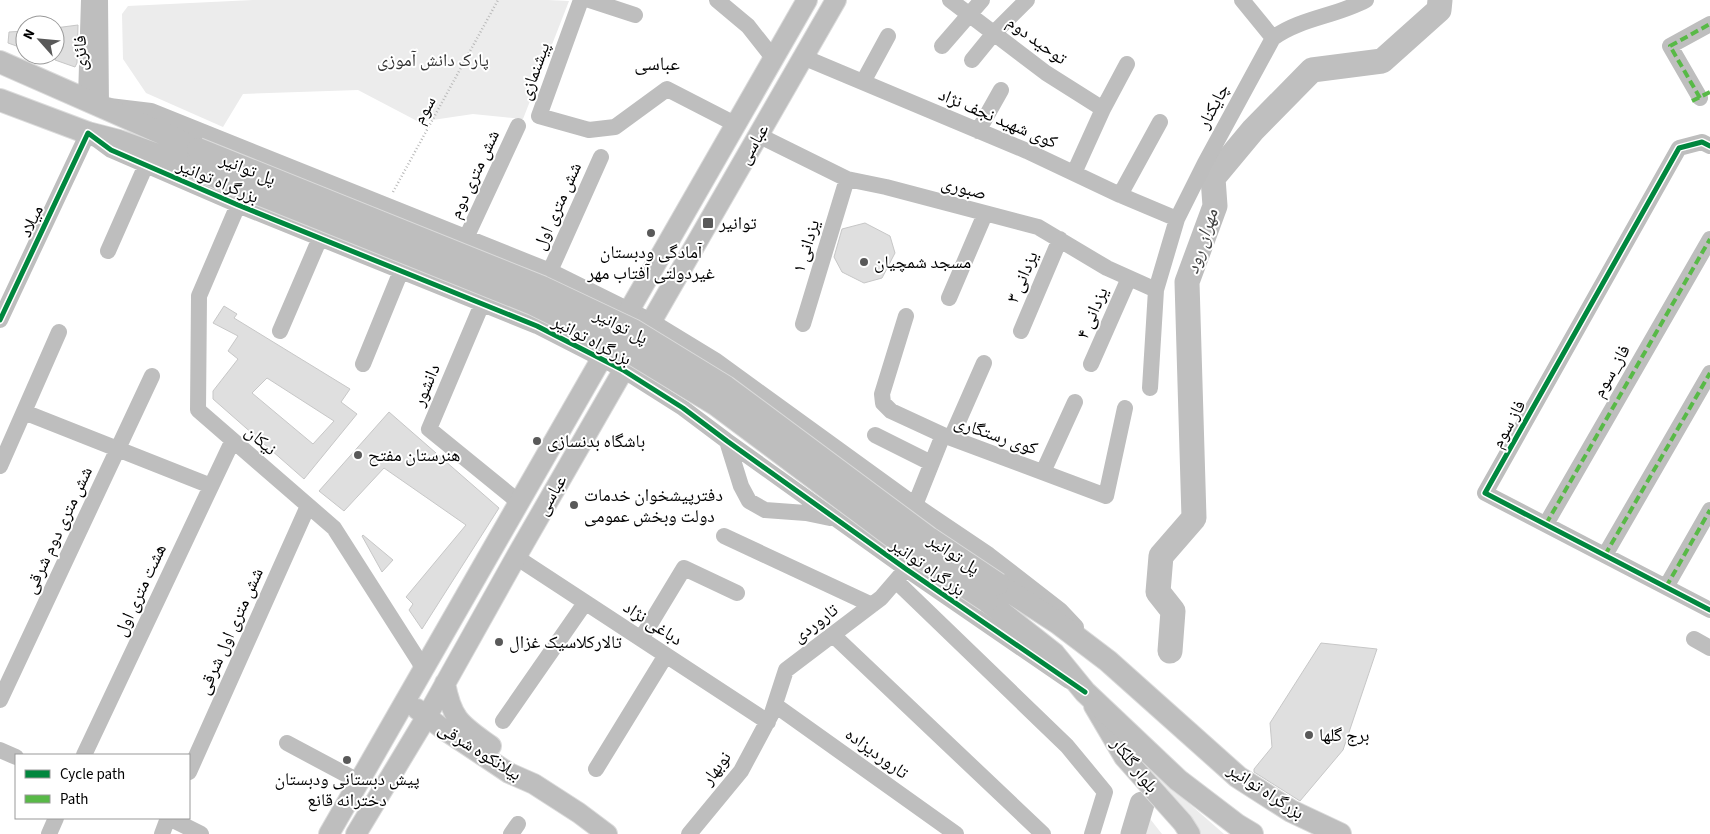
<svg xmlns="http://www.w3.org/2000/svg" width="1710" height="834" font-family="'Source Sans 3','Noto Naskh Arabic',sans-serif">
<style>
.green{fill:#ececec}
.lines{fill:none;stroke-linecap:round;stroke-linejoin:round}
.river{stroke:#bfbfbf;stroke-width:25}
.building{fill:#dfdfdf;stroke:#c7c7c7;fill-rule:evenodd}
.major-casing{stroke:#dbdbdb;stroke-width:22}
.highway-casing{stroke:#dbdbdb;stroke-width:24}
.path{stroke:#b9b9b9;stroke-width:2.5;stroke-dasharray:1 2.5;stroke-linecap:butt}
.minor{stroke:#bebebe;stroke-width:16}
.major{stroke:#bebebe;stroke-width:20}
.highway{stroke:#bebebe;stroke-width:22}
.highway-bridge-casing{stroke:#dbdbdb;stroke-width:24;stroke-linecap:butt}
.highway-bridge{stroke:#bebebe;stroke-width:22}
.quiet{stroke:#58b947;stroke-width:4;stroke-dasharray:8 4;stroke-linecap:butt}
.cycleway-casing{stroke:#fff;stroke-width:8}
.cycleway{stroke:#00873e;stroke-width:5}
.poi-dot{fill:#595959;stroke:#fff;stroke-width:2}
.labels{text-anchor:middle;stroke-width:4;stroke-linejoin:round;paint-order:stroke}
.street-label{font-size:18px;fill:#000;stroke:#fff}
.park-label{font-size:18px;fill:#333;stroke:#fff}
.poi-label{font-size:18px;fill:#000;stroke:#fff;text-anchor:start}
.neighbourhood-label{font-size:19px;fill:#000;stroke:#fff}
.water-label{font-size:19px;font-style:italic;fill:#444;stroke:#fff}
</style>
<rect width="100%" height="100%" fill="#fff"/>
<path class="green" d="M253,0H548L569,1L523,119L473,114L419,122L358,90L243,94L223,127L146,93L123,59L122,14L128,6Z
M1128,750L1224,834H1201Z
M1147,815L1162,834H1142Z"/>
<g class="lines">
<path class="river" d="M1170,651L1173,611L1158,592L1161,556L1194,518L1187,282L1215,206L1213,178L1253,130L1312,70L1382,61L1439,10L1440,0
M1133,834L1142,804"/>
</g>
<path class="building" d="M78,25L77,63L75,67L55,60V28Z
M25,31V49L8,43L9,32Z
M865,223L890,236L895,253L882,278L864,283L842,272L834,257L842,229Z
M224,306L237,314L234,318L350,389L341,402L357,414L304,479L213,399V391L238,359L228,351L238,336L213,323ZM267,378L334,421L313,444L252,393Z
M389,412L499,508L422,629L409,610L413,604L406,597L466,525L384,468L344,511L319,491Z
M363,535L393,560L382,572L362,536Z
M1321,643L1377,649L1343,750L1300,801L1254,772V769L1272,747L1270,723Z"/>
<g class="lines">
<g class="major-casing">
<path id="major" d="M445,683C452,721 462,725 491,746
M1094,706L1124,757L1183,823L1190,834
M417,709L443,729L509,773L534,784L579,813L607,834
M329,834L807,0
M356,834L427,716L516,557L836,0"/>
</g>
<g class="highway-casing">
<path id="highway" d="M0,62L198,149
M0,100L88,133L119,141L191,167
M998,584L1058,623L1108,661L1238,777L1291,811L1340,834
M987,601L1054,654L1085,692L1178,780L1237,825L1252,834"/>
</g>
<path class="path" d="M393,192L498,0"/>
<path class="minor" d="M100,0L101,105L151,111L550,271L651,321L715,360L915,505L989,555L1060,610L1076,627
M581,0L539,116L589,130L615,127L667,89L737,125
M589,0L635,15
M717,0L748,26L774,59
M950,0L1046,73L1103,109
M1242,0L1273,38
M942,46L982,0
M803,57L1027,151L1120,195L1177,219
M972,60L994,33L1027,0
M863,82L888,36
M86,98L89,0
M1700,98L1670,46L1710,24
M978,131L1001,90
M758,135L847,179L886,187L1038,227L1107,268L1156,290
M1710,146L1702,142L1679,148L1485,493L1710,610
M1074,173L1103,109L1127,64
M1120,195L1160,122
M238,205L199,296L198,410L334,528L424,669
M466,238L518,126
M108,251L146,165
M550,271L601,157
M949,298L985,214
M482,304L429,429L520,503
M906,316L882,394L883,403L891,411L943,435L1106,496L1125,408
M0,320L88,133L111,150L238,205L537,326L623,370L683,408L727,441L906,569L1069,681
M803,324L847,179
M280,331L320,238
M1021,331L1060,239
M363,364L401,271
M1091,364L1129,278
M1150,388L1156,290L1177,219L1205,163L1273,38C1300,18 1337,16 1366,0
M24,412L211,486
M875,435L931,463
M951,438L984,363
M727,441L741,486L749,501L765,510L806,513L830,518
M0,466L59,332
M1043,472L1075,402
M915,505L943,435
M1546,524L1710,239
M724,536L872,605
M1605,555L1710,373
M516,557L768,722
M896,581L1067,746L1105,792L1092,834
M1666,587L1710,510
M833,635L1043,834
M641,639L684,568L737,593
M1694,639L1710,648
M0,700L152,376
M775,705L956,834
M503,721L585,603
M287,743L360,782
M0,750L16,757
M84,755L232,442
M596,769L666,655
M189,772L308,506
M169,818L201,834
M49,834L56,818
M162,834L168,818
M511,834L518,824
M689,834L741,771L772,713L786,670L881,598L906,569"/>
<use href="#major" class="major"/>
<use href="#highway" class="highway"/>
<g class="highway-bridge-casing">
<path id="highway-bridge" d="M198,149L542,287L633,330L726,387L929,538L998,584
M191,167L533,304L623,348L715,404L917,555L987,601"/>
</g>
<use href="#highway-bridge" class="highway-bridge"/>
<path class="quiet" d="M1700,98L1670,46L1710,24
M1692,101L1710,92
M1546,524L1710,239
M1605,555L1710,373
M1666,587L1710,510"/>
<g class="cycleway-casing">
<path id="cycleway" d="M1710,146L1702,142L1679,148L1485,493L1710,610
M0,320L88,133L111,150L238,205L537,326L623,370L683,408L727,441L906,569L1085,692"/>
</g>
<use href="#cycleway" class="cycleway"/>
</g>
<g class="poi-dot">
<rect x="702" y="217" width="12" height="12" rx="2.5"/>
<circle cx="651" cy="233" r="5"/>
<circle cx="864" cy="262" r="5"/>
<circle cx="537" cy="441" r="5"/>
<circle cx="358" cy="455" r="5"/>
<circle cx="574" cy="505" r="5"/>
<circle cx="499" cy="642" r="5"/>
<circle cx="1309" cy="735" r="5"/>
<circle cx="347" cy="760" r="5"/>
</g>
<g class="labels">
<g class="street-label">
<text transform="translate(1037 40) rotate(36)" y="6">توحید دوم</text>
<text transform="translate(80 53) rotate(-91)" y="6">فائزی</text>
<text transform="translate(534 71) rotate(-70)" y="6">پیشنمازی</text>
<text transform="translate(1213 106) rotate(-62)" y="6">چایکنار</text>
<text transform="translate(424 110) rotate(-61)" y="6">سوم</text>
<text transform="translate(998 118) rotate(23)" y="6">کوی شهید نجف نژاد</text>
<text transform="translate(753 144) rotate(-60)" y="6">عباسى</text>
<text transform="translate(248 169) rotate(22)" y="6">پل توانیر</text>
<text transform="translate(474 174) rotate(-65)" y="6">شش متری دوم</text>
<text transform="translate(218 181) rotate(23)" y="6">بزرگراه توانیر</text>
<text transform="translate(964 188) rotate(15)" y="6">صبوری</text>
<text transform="translate(557 206) rotate(-66)" y="6">شش متری اول</text>
<text transform="translate(31 221) rotate(-65)" y="6">میلاد</text>
<text transform="translate(806 246) rotate(-73)" y="6">یزدانی ۱</text>
<text transform="translate(1022 277) rotate(-67)" y="6">یزدانی ۳</text>
<text transform="translate(1092 313) rotate(-67)" y="6">یزدانی ۴</text>
<text transform="translate(621 326) rotate(27)" y="6">پل توانیر</text>
<text transform="translate(592 340) rotate(28)" y="6">بزرگراه توانیر</text>
<text transform="translate(1611 371) rotate(-60)" y="6">فاز_سوم</text>
<text transform="translate(426 385) rotate(-67)" y="6">دانشور</text>
<text transform="translate(1508 424) rotate(-61)" y="6">فاز سوم</text>
<text transform="translate(996 435) rotate(19)" y="6">کوی رستگاری</text>
<text transform="translate(261 440) rotate(41)" y="6">نیکان</text>
<text transform="translate(551 495) rotate(-60)" y="6">عباسى</text>
<text transform="translate(58 530) rotate(-65)" y="6">شش متری دوم شرقی</text>
<text transform="translate(954 554) rotate(34)" y="6">پل توانیر</text>
<text transform="translate(928 567) rotate(35)" y="6">بزرگراه توانیر</text>
<text transform="translate(140 590) rotate(-65)" y="6">هشت متری اول</text>
<text transform="translate(653 623) rotate(33)" y="6">دباغی نژاد</text>
<text transform="translate(815 623) rotate(-37)" y="6">تاروردی</text>
<text transform="translate(230 631) rotate(-66)" y="6">شش متری اول شرقی</text>
<text transform="translate(480 751) rotate(32)" y="6">بیلانکوه شرقی</text>
<text transform="translate(877 753) rotate(36)" y="6">تاروردیزاده</text>
<text transform="translate(1135 765) rotate(52)" y="6">بلوار گلکار</text>
<text transform="translate(716 768) rotate(-53)" y="6">نوبهار</text>
<text transform="translate(1266 791) rotate(33)" y="6">بزرگراه توانیر</text>
</g>
<g class="park-label">
<text x="433" y="66">پارک دانش آموزی</text>
</g>
<g class="poi-label">
<text x="719" y="229">توانیر</text>
<text x="651" y="258" text-anchor="middle">آمادگی ودبستان<tspan x="651" dy="21">غیردولتی آفتاب مهر</tspan></text>
<text x="874" y="268">مسجد شمچیان</text>
<text x="547" y="447">باشگاه بدنسازی</text>
<text x="368" y="461">هنرستان مفتح</text>
<text x="584" y="501">دفترپیشخوان خدمات<tspan x="584" dy="21">دولت وبخش عمومی</tspan></text>
<text x="509" y="648">تالارکلاسیک غزال</text>
<text x="1319" y="741">برج گلها</text>
<text x="347" y="785" text-anchor="middle">پیش دبستانی ودبستان<tspan x="347" dy="21">دخترانه قانع</tspan></text>
</g>
<g class="neighbourhood-label">
<text x="657" y="70">عباسی</text>
</g>
<g class="water-label">
<text transform="translate(1201 241) rotate(-72)" y="7">مهران رود</text>
</g>
</g>
<rect x="15" y="754" width="175" height="65" fill="#ffffff" stroke="#999999"/>
<rect x="25" y="770" width="25" height="8" fill="#00873e" stroke="#999999"/>
<text x="60" y="779" font-size="15" fill="#000000">Cycle path</text>
<rect x="25" y="795" width="25" height="8" fill="#58b947" stroke="#999999"/>
<text x="60" y="804" font-size="15" fill="#000000">Path</text>
<g transform="translate(40 40) rotate(297)"><circle r="24" fill="#ffffff" stroke="#999999"/>
<path d="M0-4L9 19L0 12L-9 19Z" fill="#595959"/>
<text y="-8" font-size="14" font-weight="bold" text-anchor="middle" fill="#000000">N</text>
</g>
</svg>
